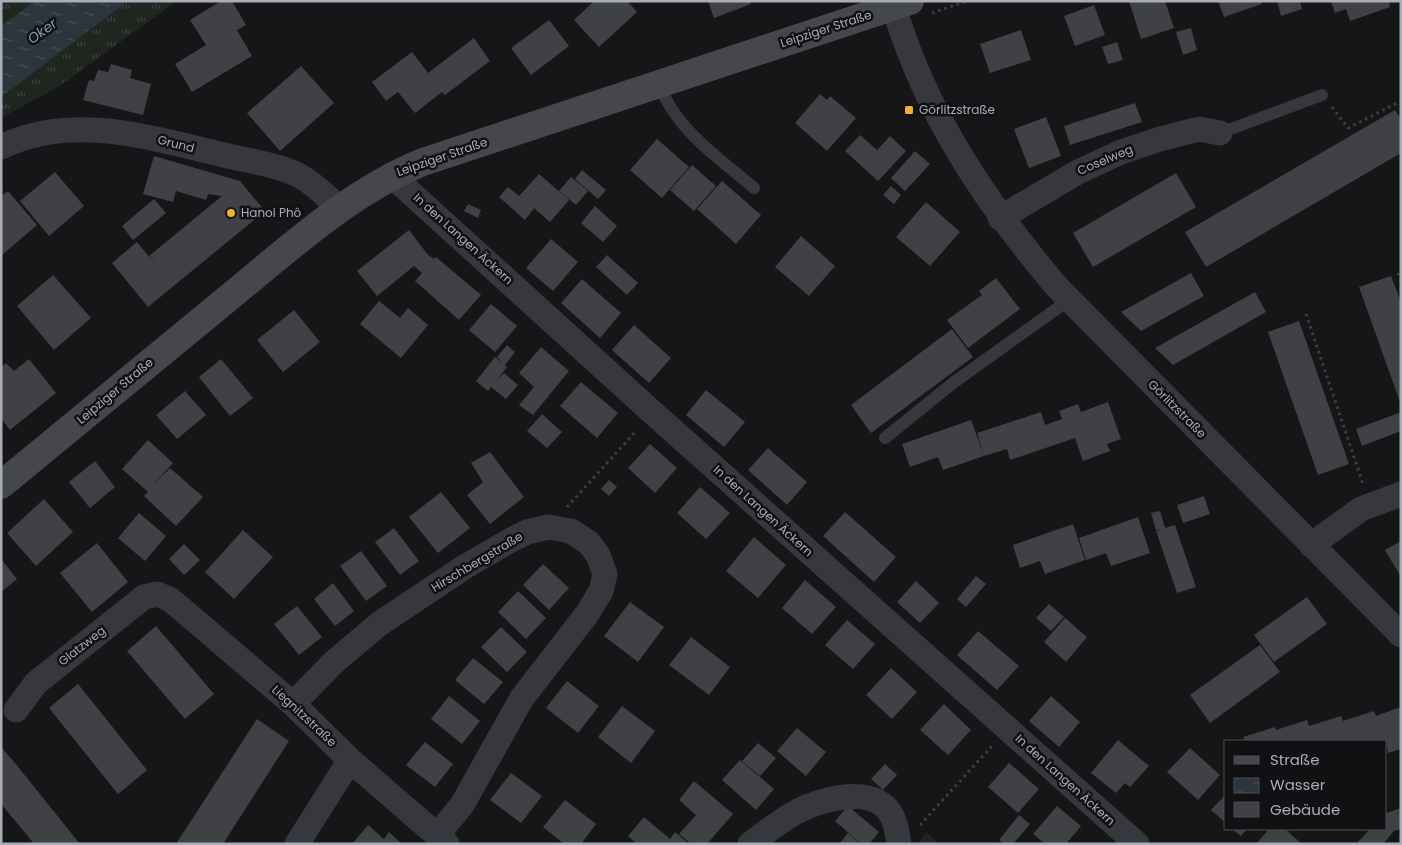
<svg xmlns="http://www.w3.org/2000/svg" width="1402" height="845" font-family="Poppins,sans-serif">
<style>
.built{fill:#222225}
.grass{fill:url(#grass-tufts)}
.water{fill:url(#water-ripples)}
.building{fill:#404145}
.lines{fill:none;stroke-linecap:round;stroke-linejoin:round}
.path{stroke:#3d3f44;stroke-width:3;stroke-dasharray:2.5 4;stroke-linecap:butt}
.lane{stroke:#37383d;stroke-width:12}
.street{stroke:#37383d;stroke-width:25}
.secondary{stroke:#45474d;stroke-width:28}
.poi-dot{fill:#f2b134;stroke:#111113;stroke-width:2}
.labels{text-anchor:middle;stroke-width:5;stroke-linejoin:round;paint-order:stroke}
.street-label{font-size:12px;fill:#a8adb8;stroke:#111113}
.poi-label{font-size:12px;fill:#a8adb8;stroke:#111113;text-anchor:start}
.water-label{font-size:14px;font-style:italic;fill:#7f9bb3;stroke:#111113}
</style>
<defs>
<pattern id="grass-tufts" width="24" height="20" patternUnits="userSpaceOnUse" patternTransform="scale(1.25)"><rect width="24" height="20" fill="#1e261f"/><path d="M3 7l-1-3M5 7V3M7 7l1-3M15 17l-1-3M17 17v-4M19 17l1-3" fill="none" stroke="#3c433d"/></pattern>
<pattern id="water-ripples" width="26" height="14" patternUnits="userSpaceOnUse" patternTransform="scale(1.25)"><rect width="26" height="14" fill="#2c353c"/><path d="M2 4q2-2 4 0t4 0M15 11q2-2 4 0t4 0" fill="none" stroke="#485056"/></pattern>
</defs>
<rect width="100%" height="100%" fill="#161618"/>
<path class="built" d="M926,832L940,844H918Z"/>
<path class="grass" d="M1,1H177L58,87L1,118Z"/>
<path class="water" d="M35,1H128L1,97V26Z"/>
<path class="building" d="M221,1H232L246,25L237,30L252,56L192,92L175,64L206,45L190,20Z
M594,1H627L637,12L599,47L574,20Z
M708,1H750L751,4L714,18Z
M1129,1H1165L1174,28L1141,39Z
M1218,1H1261L1262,4L1224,17Z
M1277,1H1300L1302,9L1281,16Z
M1331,1H1389L1390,7L1350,21L1346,9L1335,13Z
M1094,5L1105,35L1075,46L1064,16Z
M549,20L569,46L531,75L511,48Z
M1191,28L1197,50L1183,55L1176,32Z
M1021,30L1031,60L990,73L980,44Z
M474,38L490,61L445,95L442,92L415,113L398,92L386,101L372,82L412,52L428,73Z
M1117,42L1123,60L1108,64L1102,47Z
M111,64L132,70L130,78L151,84L143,115L83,100L89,80L94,81L98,70L108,72Z
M301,66L334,103L280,151L247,113Z
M820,94L827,100L830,96L856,118L827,151L795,123Z
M1135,103L1142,122L1070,145L1064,126Z
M1395,110L1401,119V153L1206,267L1185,232Z
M1046,117L1061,156L1029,168L1014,129Z
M860,135L877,150L890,136L906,151L878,181L845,151Z
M657,139L689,167L662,198L630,170Z
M915,151L930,164L905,191L891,178Z
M154,156L240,181L265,211L148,307L112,263L137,242L160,270L149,256L222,196L208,194L206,200L176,191L173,202L143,194Z
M692,165L716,186L694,211L670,190Z
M582,170L606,190L598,199L575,179Z
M55,172L84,206L49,236L20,201Z
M1176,173L1196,207L1093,267L1073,233Z
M539,174L569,200L550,222L534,208L525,220L499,197L508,187L519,196Z
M571,177L588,191L576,205L559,191Z
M722,181L761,215L736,244L697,209Z
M891,186L901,195L894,204L883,195Z
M8,191L37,225L2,255L1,196Z
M154,199L166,213L133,240L122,226Z
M926,202L960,232L930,266L896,237Z
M468,204L481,210L478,218L464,211Z
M595,206L617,226L603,242L581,223Z
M409,230L428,255L434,259L436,257L481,295L459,320L415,281L422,273L414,266L377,296L357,271Z
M801,236L835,266L809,296L775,267Z
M551,239L578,262L553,291L526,268Z
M607,255L638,283L627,295L596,267Z
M1191,273L1204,296L1141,331L1121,312Z
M53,275L91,318L54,350L17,306Z
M1391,276L1401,302V405L1359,287Z
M996,278L1020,309L968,348L947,320L982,295L979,291Z
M582,279L621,313L600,338L561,303Z
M1255,292L1266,312L1173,365L1155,348Z
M379,301L400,318L408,308L428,325L401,358L360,324Z
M491,304L517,326L495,352L469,330Z
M294,310L320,342L283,372L257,340Z
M1299,321L1349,464L1318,475L1268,332Z
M634,325L671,358L649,383L612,350Z
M952,329L973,357L871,433L851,405Z
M507,345L515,352L505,365L507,367L496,381L504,373L518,385L506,399L491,387L488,391L476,381L495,357L503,363L497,357Z
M541,347L569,371L533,415L519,405L534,387L519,373Z
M29,359L56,393L10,430L1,418V367L6,363L14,371Z
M221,359L253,398L230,416L199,377Z
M581,382L618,413L597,438L560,406Z
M706,390L745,422L724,447L686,415Z
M185,391L206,415L177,439L156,415Z
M1108,402L1121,439L1107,444L1110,451L1083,461L1075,438L1010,460L1007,449L984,456L977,433L1041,412L1045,425L1062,419L1059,411L1078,404L1081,412Z
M1401,412V431L1362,446L1356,429Z
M542,414L562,432L547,448L527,431Z
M971,420L984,456L943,470L938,457L910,467L902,444Z
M148,440L173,463L151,487L170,468L203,497L176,526L144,496L148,492L122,469Z
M650,444L677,468L655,493L628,468Z
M768,448L807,482L787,505L748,470Z
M490,452L524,497L490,524L467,495L483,482L471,463Z
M95,461L115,487L90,508L69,482Z
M609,480L617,487L609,496L601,489Z
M700,487L730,513L706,539L677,513Z
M441,492L470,528L438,553L409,517Z
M1204,496L1210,514L1183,523L1177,505Z
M44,499L73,532L36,566L7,533Z
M1160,511L1165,528L1175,525L1196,587L1177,593L1156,531L1162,529L1156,530L1151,513Z
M845,512L896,557L874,582L823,536Z
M139,513L166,536L145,561L118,538Z
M1138,517L1150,553L1111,566L1106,553L1086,560L1079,538Z
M1073,524L1085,560L1045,574L1040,561L1020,568L1013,545Z
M394,528L419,561L400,575L375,542Z
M243,530L273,557L234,599L205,572Z
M754,537L786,565L758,598L726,571Z
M1401,541V577L1385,550Z
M97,543L128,582L92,612L60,573Z
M184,544L200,560L184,575L169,559Z
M361,551L387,586L366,601L340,566Z
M1,559L17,579L1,592Z
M543,564L569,588L549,610L523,585Z
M976,576L986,584L966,607L957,599Z
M805,580L836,607L812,634L782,608Z
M916,581L939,603L920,623L897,602Z
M333,583L354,611L335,626L314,599Z
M518,591L546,618L526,639L498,612Z
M1307,597L1327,624L1274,662L1254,635Z
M630,602L664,627L638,662L604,636Z
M1049,604L1064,617L1051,631L1036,618Z
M297,606L322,637L299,655L274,624Z
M1065,618L1087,637L1066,662L1044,642Z
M847,620L875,644L853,669L825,645Z
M156,626L214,694L185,719L127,651Z
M501,627L527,652L507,672L481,647Z
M978,631L1019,666L997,690L957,655Z
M691,637L730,667L709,695L669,665Z
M1260,645L1280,672L1210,723L1190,695Z
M473,658L503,682L484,704L455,680Z
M891,668L917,692L892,719L866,695Z
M567,681L599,706L578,733L546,708Z
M78,684L147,770L118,794L49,708Z
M449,696L480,721L462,744L431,719Z
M1051,696L1080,722L1059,747L1029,721Z
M944,704L971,730L948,755L920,730Z
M622,706L655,731L631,763L598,737Z
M1401,707V749L1388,753L1386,741H1245L1243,737L1275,727L1276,730L1307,720L1309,726L1341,716L1343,721L1374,711L1376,716Z
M257,719L289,741L260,786L223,844H176Z
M797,728L826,752L806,776L777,751Z
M1118,740L1149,766L1130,787L1125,783L1116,793L1091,773Z
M425,742L453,764L435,787L406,765Z
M758,743L776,758L760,776L742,761Z
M1,747L15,763L80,844H34L27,835L1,804Z
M1190,748L1220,775L1198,800L1167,772Z
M740,760L774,789L756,810L722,780Z
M1009,763L1039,789L1018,813L988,787Z
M885,764L897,775L883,790L871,779Z
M511,773L542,796L521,823L490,800Z
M694,781L733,814L707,844H691L679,834L696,815L679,800Z
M1226,794V823L1211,810Z
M565,800L596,824L581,844H564L543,827Z
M848,806L879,832L869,844H861L835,821Z
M1057,806L1081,826L1066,844H1045L1033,834Z
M1401,808V829L1394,831L1383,844H1356L1370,829H1386V813Z
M1019,815L1030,824L1013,844H1004L999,840Z
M644,817L670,839L675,832L689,844H637L628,836Z
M368,825L384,839L389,832L402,844H352Z
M1232,829H1247L1241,836Z
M1269,829H1285L1302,844H1256Z
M848,833L860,844H839Z"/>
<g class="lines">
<path class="path" d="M932,13L967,1
M1332,107L1348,128L1401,101
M1398,273L1401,281
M1306,314L1363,484
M567,507L637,430
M920,825L992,746"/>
<path class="lane" d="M659,84C676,130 718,157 754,188
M1220,133L1322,95
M885,438L953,383L1069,300"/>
<path class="street" d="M894,7C925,113 986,203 1057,287L1401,635
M1,147C73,112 151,138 224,155C248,161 276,164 298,175C313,182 327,198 340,208
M391,175L652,412L1137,844
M1000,218L1078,172L1121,152L1160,139L1199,129L1220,133
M1311,545L1361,509L1401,494
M293,704L334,662L379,624L466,566L511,540L527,532L548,527L571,531L589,543L598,555L605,574L601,591L587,614L522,698L462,805L437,835
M16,710L36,683L144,597L157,594L171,600L293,704L350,760L447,844
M297,844L350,760
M750,844C765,833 781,820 798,811C820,800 862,788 883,805C895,814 897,831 899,844"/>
<path class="secondary" d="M1,485C78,421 155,358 232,295C292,246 350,192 423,162L910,1"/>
</g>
<g class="poi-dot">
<rect x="904" y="105" width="10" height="10" rx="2.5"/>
<circle cx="231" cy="213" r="5"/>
</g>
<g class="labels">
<g class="street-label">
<text transform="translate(826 29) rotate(-18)" y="4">Leipziger Straße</text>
<text transform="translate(176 144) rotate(14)" y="4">Grund</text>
<text transform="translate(442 157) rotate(-19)" y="4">Leipziger Straße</text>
<text transform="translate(1105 160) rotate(-23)" y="4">Coselweg</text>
<text transform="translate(463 239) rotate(42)" y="4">In den Langen Äckern</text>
<text transform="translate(115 391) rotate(-40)" y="4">Leipziger Straße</text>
<text transform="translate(1177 409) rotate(45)" y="4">Görlitzstraße</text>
<text transform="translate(763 511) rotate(42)" y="4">In den Langen Äckern</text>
<text transform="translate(477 562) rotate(-31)" y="4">Hirschbergstraße</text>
<text transform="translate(82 646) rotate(-38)" y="4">Glatzweg</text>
<text transform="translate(304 716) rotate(43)" y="4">Liegnitzstraße</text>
<text transform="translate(1065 780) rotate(42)" y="4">In den Langen Äckern</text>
</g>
<g class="poi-label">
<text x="919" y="114">Görlitzstraße</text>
<text x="241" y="217">Hanoi Phô</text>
</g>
<g class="water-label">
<text transform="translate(42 31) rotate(-36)" y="5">Oker</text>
</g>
</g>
<rect width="1402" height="845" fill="none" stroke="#a8adb8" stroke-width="5"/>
<rect x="1224" y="740" width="162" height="90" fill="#111113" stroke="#4d4f55"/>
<rect x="1234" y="756" width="25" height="8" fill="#45474d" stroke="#4d4f55"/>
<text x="1270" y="765" font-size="15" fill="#a8adb8">Straße</text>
<rect x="1234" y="778" width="25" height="15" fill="url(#water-ripples)" stroke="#4d4f55"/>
<text x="1270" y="790" font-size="15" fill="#a8adb8">Wasser</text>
<rect x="1234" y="802" width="25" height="15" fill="#404145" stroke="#4d4f55"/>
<text x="1270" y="815" font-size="15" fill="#a8adb8">Gebäude</text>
</svg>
